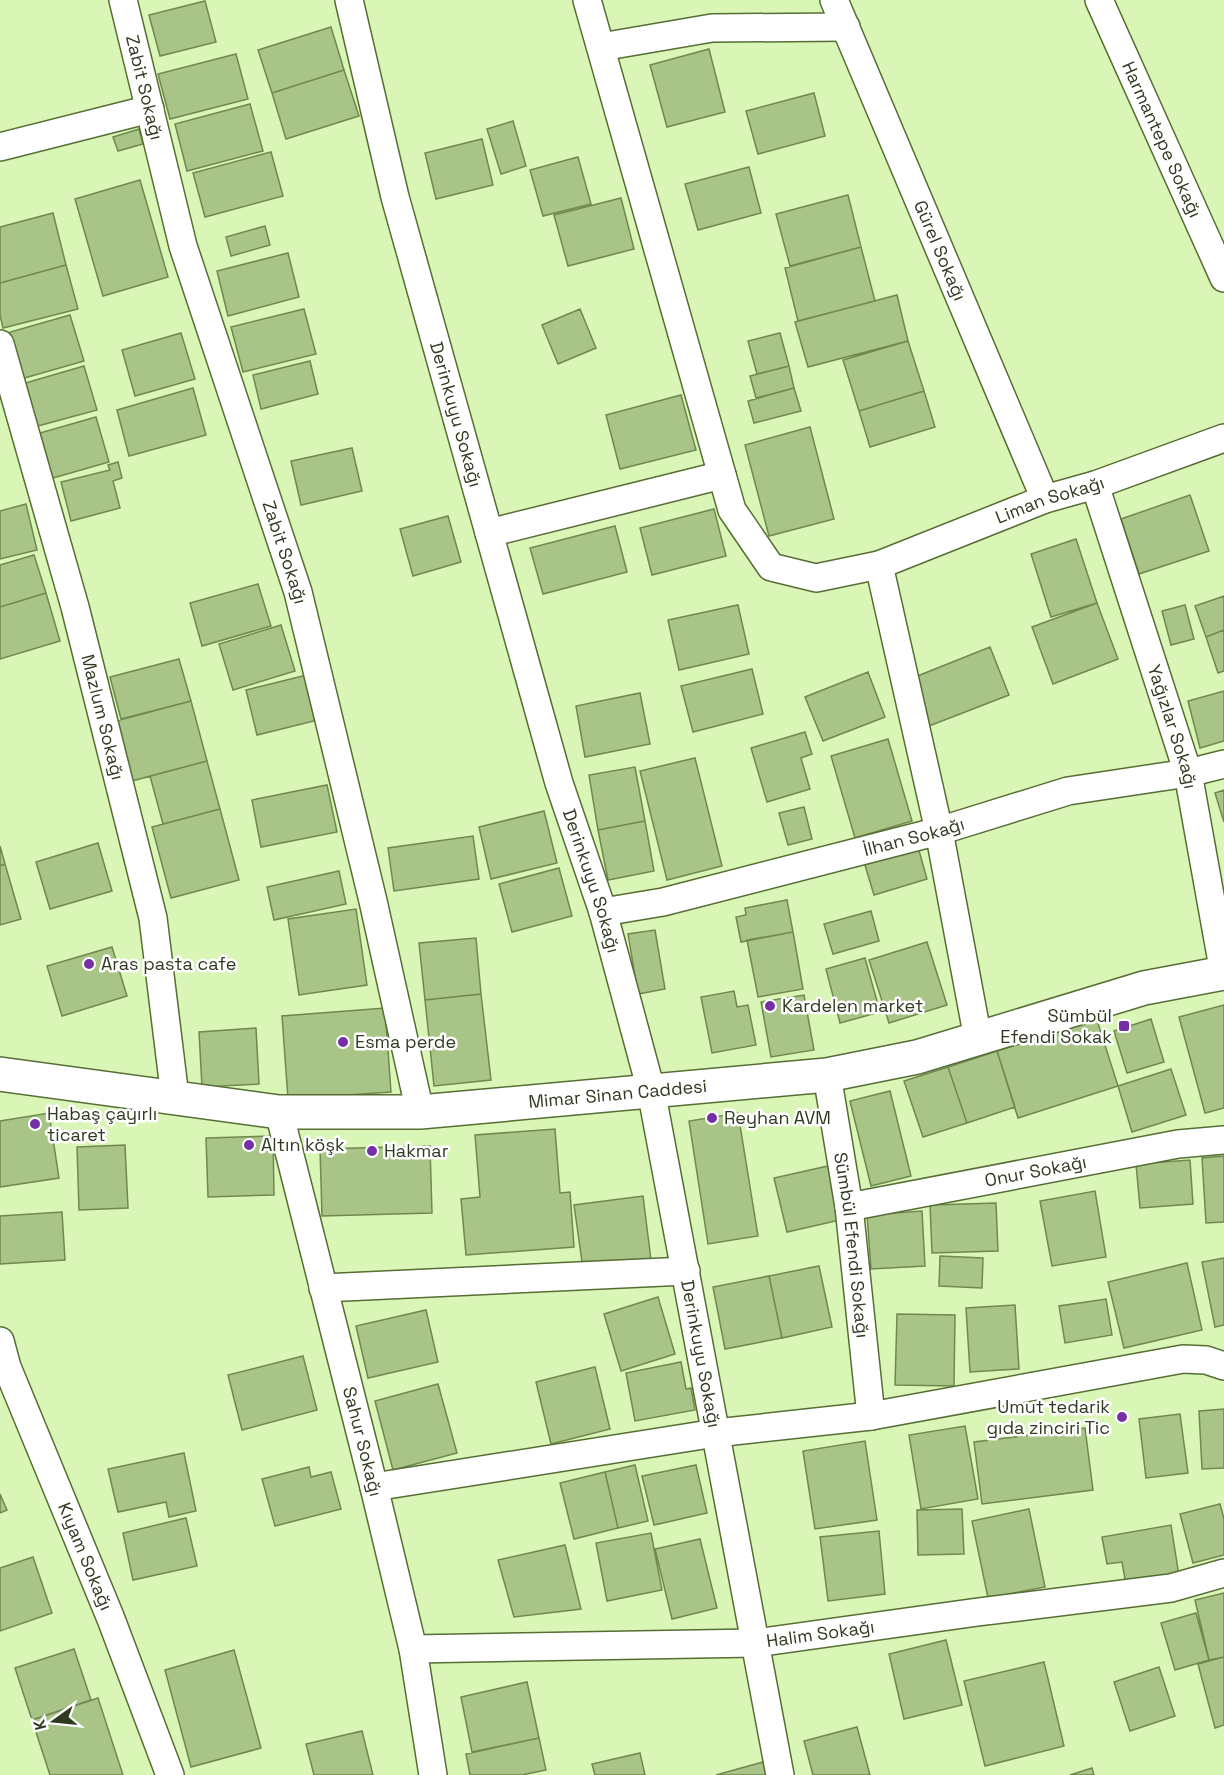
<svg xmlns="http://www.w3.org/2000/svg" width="1224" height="1775" font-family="'Space Grotesk',sans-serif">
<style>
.building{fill:#a8c487;stroke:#6f884e;stroke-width:1.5}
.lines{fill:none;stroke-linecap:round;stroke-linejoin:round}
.street-casing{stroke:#566d34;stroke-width:30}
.secondary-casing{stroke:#566d34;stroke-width:36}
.street{stroke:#fff;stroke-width:27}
.secondary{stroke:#fff;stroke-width:33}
.poi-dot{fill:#7430a4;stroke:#fff;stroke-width:2}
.labels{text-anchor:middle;stroke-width:5;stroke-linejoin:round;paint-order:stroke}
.street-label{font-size:18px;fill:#2f3a21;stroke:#fff}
.poi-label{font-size:18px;fill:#2f3a21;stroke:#fff;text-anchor:start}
</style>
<rect width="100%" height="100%" fill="#daf6b7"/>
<path class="building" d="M205,1L216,42L160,56L149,15Z
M331,27L344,70L272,93L258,50Z
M709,49L725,112L667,127L650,65Z
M236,54L248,99L170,119L158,74Z
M344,70L359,116L286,139L272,93Z
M814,93L825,136L758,154L746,111Z
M250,104L263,151L187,171L175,124Z
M513,121L526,166L501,174L487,129Z
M139,129L143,144L118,151L113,137Z
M482,139L493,185L436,199L425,153Z
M271,152L283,196L205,217L193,173Z
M578,157L591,204L543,216L530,170Z
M749,167L761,213L698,230L685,184Z
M140,180L168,277L103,296L75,199Z
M848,195L861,247L790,266L776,214Z
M621,198L634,249L568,266L554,215Z
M53,213L66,265L0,283V227Z
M265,226L270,245L231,256L226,237Z
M861,247L875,301L798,321L785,268Z
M288,253L299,297L228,316L217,271Z
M66,265L78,309L3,328L0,315V283Z
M897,295L908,341L808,367L795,322Z
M304,309L316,354L243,372L231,327Z
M580,309L596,348L558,364L542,325Z
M70,315L84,361L14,381L0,335Z
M181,333L195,379L135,396L122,350Z
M780,333L789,366L757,374L748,341Z
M908,341L924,391L859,411L843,360Z
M310,361L318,394L261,409L253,375Z
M84,366L97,410L34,427L22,384Z
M789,366L794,388L756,398L750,376Z
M193,388L206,435L129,456L117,410Z
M794,388L801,411L754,423L748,401Z
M924,391L935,427L870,447L859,411Z
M681,395L696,450L620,469L606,415Z
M96,417L109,462L46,480L33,435Z
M810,427L834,519L769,536L745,445Z
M352,448L362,491L301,505L291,461Z
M118,462L122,478L113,481L120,508L71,521L61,482L110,470L108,465Z
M1190,495L1209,551L1139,574L1121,519Z
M26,504L37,550L0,559V511Z
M714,509L726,556L652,575L640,528Z
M448,516L461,562L413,576L400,529Z
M615,526L627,572L543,594L530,548Z
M1076,539L1097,603L1051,617L1031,554Z
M34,555L46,593L0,607V565Z
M258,584L271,626L202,646L190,603Z
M46,593L60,641L0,659V607Z
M1224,596V630L1206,637L1195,606Z
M1097,603L1118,659L1053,684L1032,627Z
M738,605L749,654L679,670L668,620Z
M1185,605L1194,639L1171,645L1162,611Z
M281,625L295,671L233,690L219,644Z
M1224,630V671L1218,673L1206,637Z
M990,647L1009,695L929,726L910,679Z
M179,659L191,701L121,719L110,677Z
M752,669L763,714L693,732L681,686Z
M868,672L885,717L823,741L805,697Z
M307,675L318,720L257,735L246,690Z
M1224,691V741L1200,748L1188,701Z
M640,693L650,744L585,757L576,706Z
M191,701L207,761L132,781L116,721Z
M805,732L812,754L801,758L810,789L767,802L751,748Z
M888,739L912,821L855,838L831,756Z
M695,758L722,866L667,880L640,771Z
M207,761L220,809L163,824L150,776Z
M635,767L645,821L598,830L589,775Z
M327,785L337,832L261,847L252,800Z
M1224,790V822L1215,793Z
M804,807L812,839L788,845L779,813Z
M220,809L239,880L171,898L152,827Z
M544,811L557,863L491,879L479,827Z
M645,821L654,871L608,880L598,830Z
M473,836L479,879L394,891L388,848Z
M98,843L112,891L50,909L36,862Z
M0,846L5,864L0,866Z
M918,847L927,879L874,895L864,862Z
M5,864L21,919L0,925V866Z
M559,868L572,916L512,932L499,884Z
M339,871L346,904L274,920L267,887Z
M787,900L793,932L741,942L736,917L746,915L745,908Z
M356,909L367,985L299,995L288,919Z
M871,911L879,941L833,954L824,924Z
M655,930L665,989L638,994L628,934Z
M793,932L803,989L758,997L747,940Z
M476,938L481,994L425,1000L419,943Z
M927,942L947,1005L889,1023L869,960Z
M112,947L127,996L62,1016L47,966Z
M865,958L880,1012L840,1023L826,969Z
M734,991L737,1007L748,1005L756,1045L712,1053L701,997Z
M481,994L491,1080L434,1086L425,1000Z
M804,995L814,1050L771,1057L761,1002Z
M1224,1005V1108L1205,1113L1179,1017Z
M385,1008L391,1092L288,1099L282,1016Z
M1151,1019L1164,1062L1127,1073L1114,1031Z
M1097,1020L1118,1086L1018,1118L997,1051Z
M256,1028L259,1084L202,1087L199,1032Z
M997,1051L1015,1107L967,1123L948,1067Z
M948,1067L967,1123L923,1137L904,1081Z
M1171,1069L1186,1115L1132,1132L1118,1086Z
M890,1091L911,1176L871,1186L850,1101Z
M49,1113L59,1178L0,1187V1121Z
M738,1113L758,1236L708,1244L689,1121Z
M555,1129L560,1193L570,1192L574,1247L466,1255L461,1199L480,1197L475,1135Z
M273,1136L274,1195L208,1197L206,1138Z
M125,1145L128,1208L79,1210L77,1147Z
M430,1146L432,1213L322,1216L320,1149Z
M1224,1156V1222L1206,1223L1202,1158Z
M1190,1160L1193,1204L1140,1208L1136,1164Z
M828,1166L840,1220L787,1232L774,1178Z
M1095,1191L1106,1257L1052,1266L1040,1201Z
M643,1196L651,1260L583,1269L574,1205Z
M996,1203L998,1251L932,1253L930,1205Z
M922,1211L925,1266L871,1269L867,1215Z
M62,1212L65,1260L0,1264V1216Z
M940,1256L983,1258L982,1288L939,1286Z
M1224,1258V1325L1215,1327L1202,1262Z
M1187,1263L1202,1330L1124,1348L1108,1282Z
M819,1266L832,1327L782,1338L769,1276Z
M769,1276L782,1338L725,1349L713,1287Z
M658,1297L675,1354L621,1371L604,1314Z
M1106,1299L1112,1335L1065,1343L1059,1306Z
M1015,1305L1019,1369L970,1372L966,1308Z
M426,1310L438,1362L368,1378L356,1326Z
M897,1314L955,1315L954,1386L895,1385Z
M303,1356L317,1410L242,1430L228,1375Z
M681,1362L686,1389L691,1388L695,1410L635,1421L626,1373Z
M595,1367L610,1429L551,1444L536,1382Z
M438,1384L457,1453L393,1470L375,1401Z
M1224,1409V1468L1202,1469L1199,1411Z
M1180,1414L1188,1473L1146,1478L1139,1419Z
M965,1426L978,1499L921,1509L909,1435Z
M1085,1428L1093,1490L982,1504L974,1442Z
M865,1441L877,1520L815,1529L803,1451Z
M184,1453L196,1511L169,1517L166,1502L118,1512L108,1469Z
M635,1465L648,1521L618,1528L605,1472Z
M696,1465L707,1513L654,1525L642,1476Z
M309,1467L311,1477L331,1472L341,1509L275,1526L262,1479Z
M605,1472L618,1528L574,1539L560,1483Z
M0,1494L7,1510L0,1513Z
M1220,1504L1224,1519V1555L1193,1563L1180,1514Z
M962,1509L964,1554L918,1555L917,1510Z
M1029,1509L1045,1587L988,1598L972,1521Z
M186,1518L197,1566L133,1580L123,1533Z
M1171,1525L1179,1576L1126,1585L1122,1562L1107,1564L1102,1537Z
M879,1531L885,1594L828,1601L820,1537Z
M651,1533L662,1590L607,1601L596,1543Z
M700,1539L717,1608L672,1619L655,1549Z
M565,1545L581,1609L514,1617L498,1560Z
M33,1557L52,1613L0,1631V1568Z
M1224,1593V1657L1209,1660L1195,1600Z
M1196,1613L1209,1660L1175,1670L1161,1623Z
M946,1640L962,1705L904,1719L889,1654Z
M74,1649L91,1700L32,1720L15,1668Z
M234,1650L261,1748L191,1767L165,1670Z
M1224,1657V1725L1215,1728L1198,1664Z
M1044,1662L1064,1746L985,1766L964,1681Z
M1159,1667L1175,1716L1130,1731L1114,1682Z
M527,1682L539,1738L472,1752L461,1697Z
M98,1698L123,1775H50L32,1720Z
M857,1727L870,1775H813L804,1741Z
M362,1731L373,1775H314L306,1744Z
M539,1738L546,1770L522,1775H470L466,1754Z
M640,1753L645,1775H595L592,1764Z
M763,1762L767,1775H716Z
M1092,1768L1094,1775H1070Z"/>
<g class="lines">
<g class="street-casing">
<g id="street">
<path id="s1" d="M123,0L183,246L298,592L373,901L420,1112"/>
<path id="s2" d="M349,0L395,197L559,783L603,912L651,1090L780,1775"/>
<path d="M587,0L732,510L771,567L816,578L879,565L939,831L978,1039"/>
<path id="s3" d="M834,0L1045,499"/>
<path id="s4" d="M1099,0L1224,278"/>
<path d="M601,47L712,28L846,27"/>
<path d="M0,147L150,109"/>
<path id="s5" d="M0,344L75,607L153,918L175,1097"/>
<path id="s6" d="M1095,485L1188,773L1224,973"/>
<path d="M489,533L722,475"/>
<path id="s7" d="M879,565L1045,499L1095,485L1224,438"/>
<path id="s8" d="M603,912L663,902L939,831L1068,791L1188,773L1224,764"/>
<path id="s9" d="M827,1075L849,1207L871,1416"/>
<path id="s10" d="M279,1112L374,1487L413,1649L433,1775"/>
<path id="s11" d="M849,1207L1178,1144L1224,1140"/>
<path d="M323,1288L686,1271"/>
<path id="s12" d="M0,1341L7,1367L111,1619L170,1775"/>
<path d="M374,1487L716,1433L871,1416L1183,1359L1206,1360L1224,1366"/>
<path id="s13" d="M413,1649L755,1643L978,1612L1171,1588L1224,1573"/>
</g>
</g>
<g class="secondary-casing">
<g id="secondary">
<path id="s14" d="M0,1074L279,1112H420L827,1075L917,1057L1144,988L1224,973"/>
</g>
</g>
<use href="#street" class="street"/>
<use href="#secondary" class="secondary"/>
</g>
<g class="poi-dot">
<circle cx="89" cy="964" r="6"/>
<circle cx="770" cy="1006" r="6"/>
<rect x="1118" y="1020" width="12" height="12" rx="3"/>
<circle cx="343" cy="1042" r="6"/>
<circle cx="712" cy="1118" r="6"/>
<circle cx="35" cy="1124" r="6"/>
<circle cx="249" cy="1145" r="6"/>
<circle cx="372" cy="1151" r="6"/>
<circle cx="1122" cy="1417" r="6"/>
</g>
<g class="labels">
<g class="street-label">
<text dy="6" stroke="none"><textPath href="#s1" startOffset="90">Zabit Sokağı</textPath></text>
<text dy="6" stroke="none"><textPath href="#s4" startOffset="153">Harmantepe Sokağı</textPath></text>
<text dy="6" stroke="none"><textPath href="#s3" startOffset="272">Gürel Sokağı</textPath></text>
<text dy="6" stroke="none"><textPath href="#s2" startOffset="428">Derinkuyu Sokağı</textPath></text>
<text dy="6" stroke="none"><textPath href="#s7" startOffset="183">Liman Sokağı</textPath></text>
<text dy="6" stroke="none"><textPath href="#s1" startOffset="576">Zabit Sokağı</textPath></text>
<text dy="6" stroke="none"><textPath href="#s5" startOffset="387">Mazlum Sokağı</textPath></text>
<text dy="6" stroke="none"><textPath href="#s6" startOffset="254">Yağızlar Sokağı</textPath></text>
<text dy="6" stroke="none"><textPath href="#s8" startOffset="320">İlhan Sokağı</textPath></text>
<text dy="6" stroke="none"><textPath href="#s2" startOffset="914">Derinkuyu Sokağı</textPath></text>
<text dy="6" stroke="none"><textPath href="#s14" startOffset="621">Mimar Sinan Caddesi</textPath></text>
<text dy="6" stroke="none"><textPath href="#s11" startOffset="190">Onur Sokağı</textPath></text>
<text dy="6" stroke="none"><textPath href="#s9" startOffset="172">Sümbül Efendi Sokağı</textPath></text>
<text dy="6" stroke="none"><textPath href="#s2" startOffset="1400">Derinkuyu Sokağı</textPath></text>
<text dy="6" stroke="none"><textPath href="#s10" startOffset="340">Sahur Sokağı</textPath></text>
<text dy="6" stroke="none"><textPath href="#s12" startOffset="232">Kıyam Sokağı</textPath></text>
<text dy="6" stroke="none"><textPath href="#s13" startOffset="408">Halim Sokağı</textPath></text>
</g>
<g class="poi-label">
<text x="101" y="970">Aras pasta cafe</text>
<text x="782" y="1012">Kardelen market</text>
<text x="1112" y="1022" text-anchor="end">Sümbül<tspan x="1112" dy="21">Efendi Sokak</tspan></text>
<text x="355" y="1048">Esma perde</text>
<text x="47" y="1120">Habaş çayırlı<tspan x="47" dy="21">ticaret</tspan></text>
<text x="724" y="1124">Reyhan AVM</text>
<text x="261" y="1151">Altın köşk</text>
<text x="384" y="1157">Hakmar</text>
<text x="1110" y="1413" text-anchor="end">Umut tedarik<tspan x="1110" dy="21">gıda zinciri Tic</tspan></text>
</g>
</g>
<g transform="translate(54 1721) rotate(255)" stroke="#ffffff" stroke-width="4.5" paint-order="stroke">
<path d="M0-4.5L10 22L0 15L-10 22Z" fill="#2f3a21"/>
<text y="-9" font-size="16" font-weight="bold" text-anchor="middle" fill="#2f3a21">K</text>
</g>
</svg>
